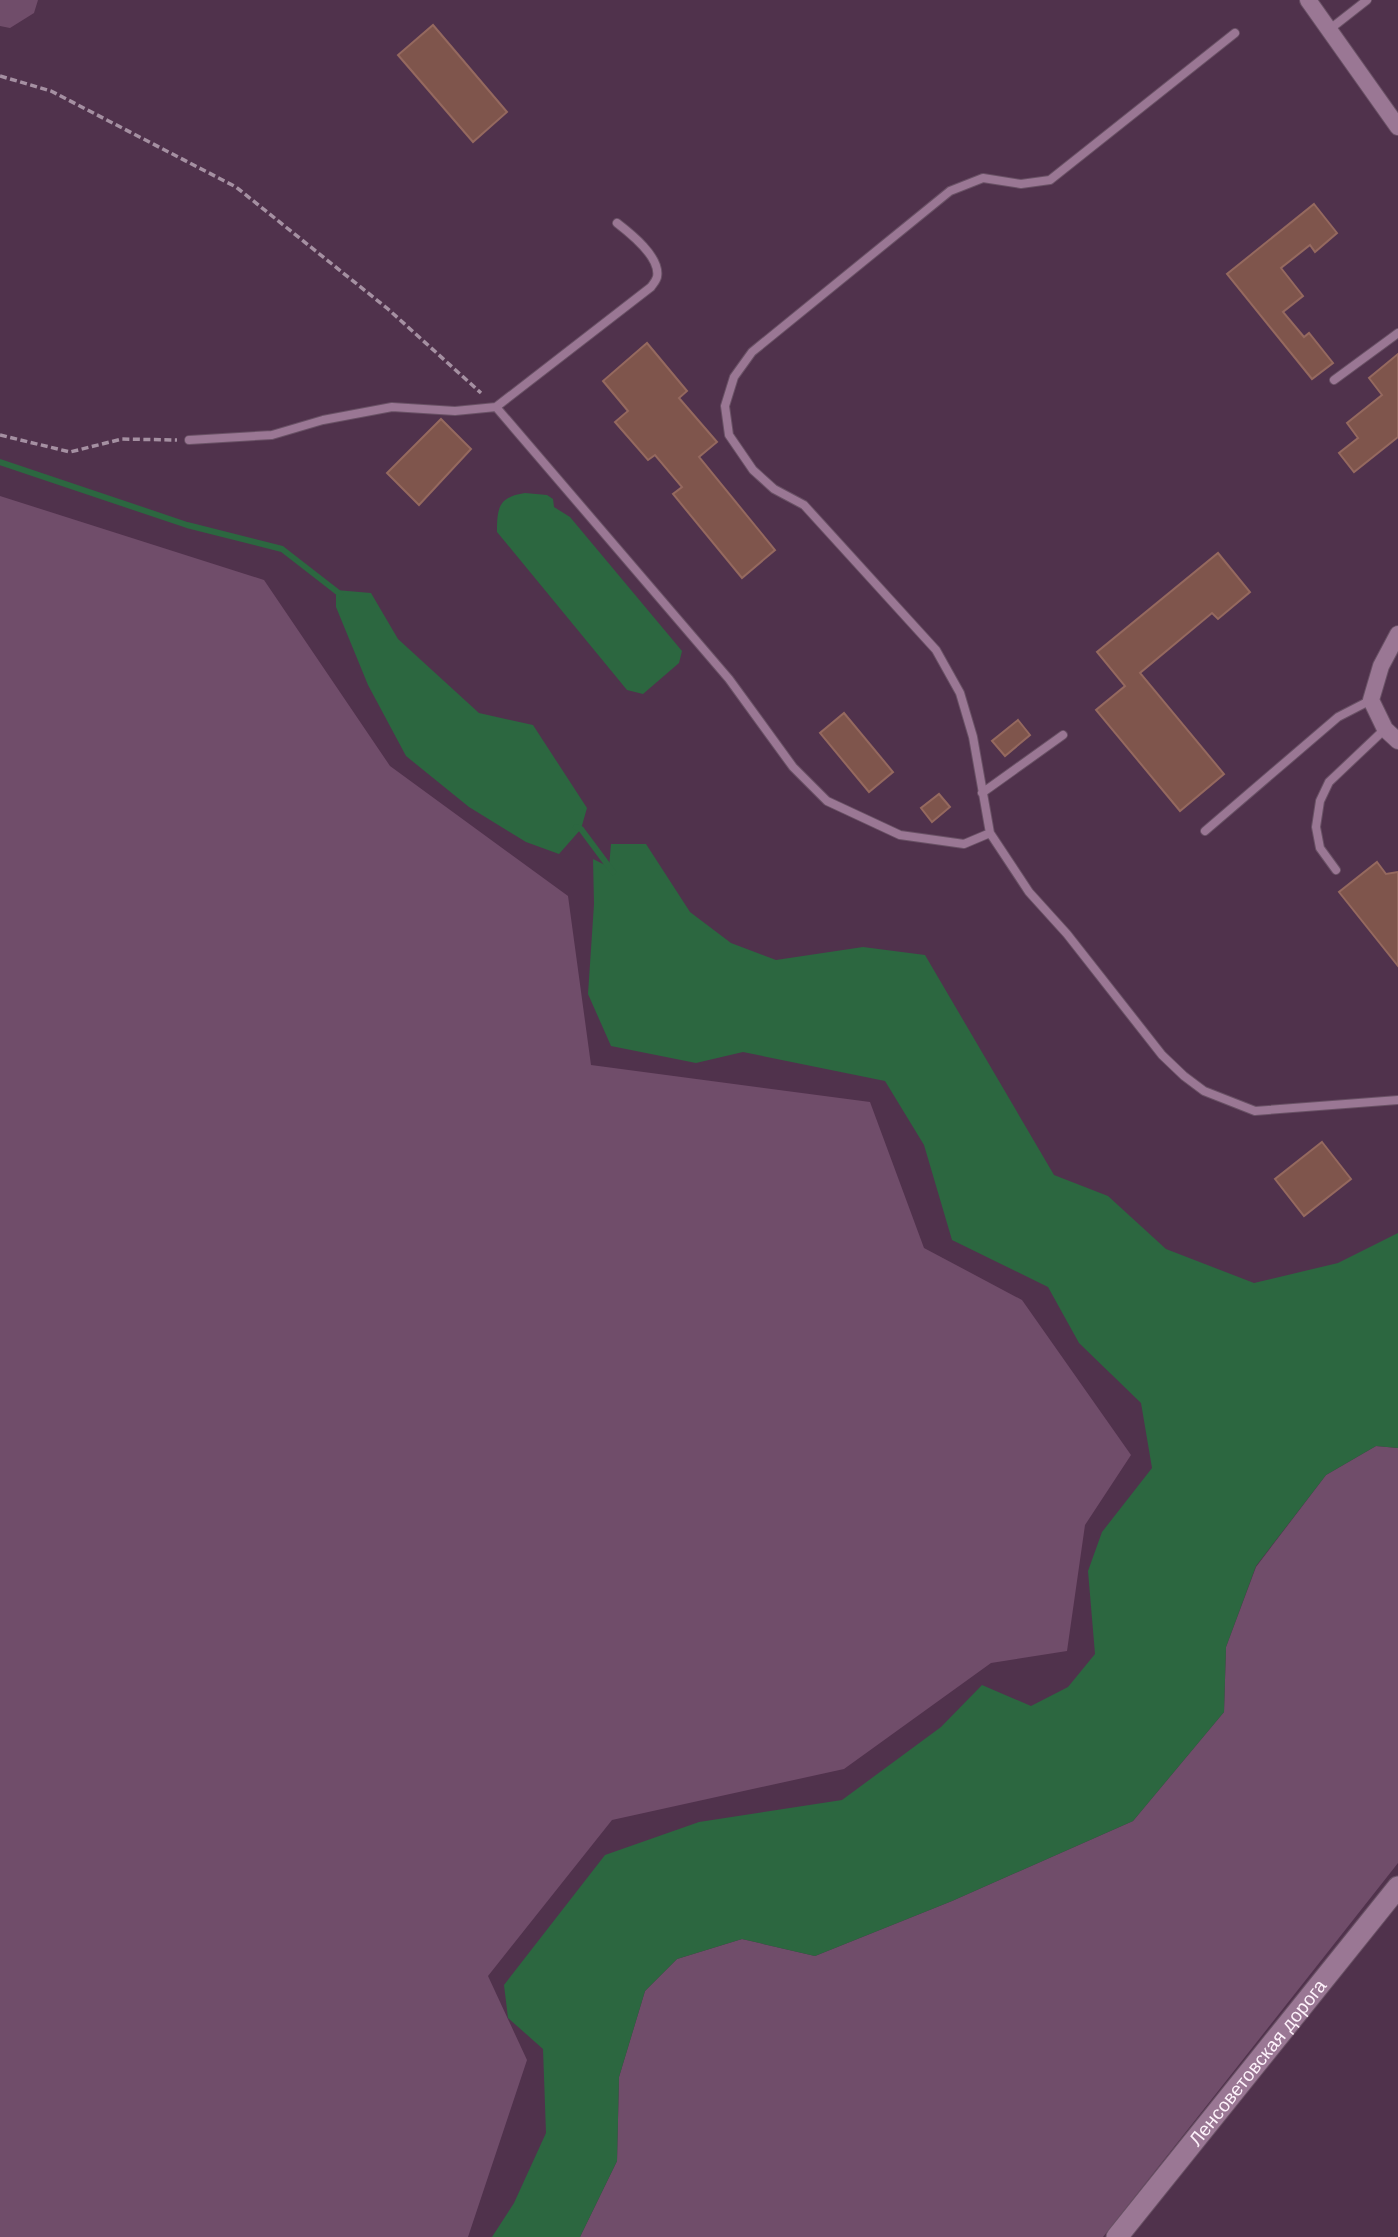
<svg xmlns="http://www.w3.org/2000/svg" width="1398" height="2237" font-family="Helvetica,sans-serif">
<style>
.green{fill:#704d6a}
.water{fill:#2c6740}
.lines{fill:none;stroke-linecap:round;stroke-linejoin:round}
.stream{stroke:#2c6740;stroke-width:6}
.building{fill:#7f554c;stroke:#95695f;stroke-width:2}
.lane-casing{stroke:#695165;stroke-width:10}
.street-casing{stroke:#695165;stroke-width:18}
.secondary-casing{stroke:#695165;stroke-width:23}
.path{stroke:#a590a2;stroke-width:3.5;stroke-dasharray:7 3.5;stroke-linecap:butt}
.lane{stroke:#9a7794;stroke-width:8}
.street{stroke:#9a7794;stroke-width:16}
.secondary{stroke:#9a7794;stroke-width:21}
.labels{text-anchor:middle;stroke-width:5;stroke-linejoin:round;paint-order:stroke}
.street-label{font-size:19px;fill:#fdf1fa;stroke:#452841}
</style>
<rect width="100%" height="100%" fill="#50324c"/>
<path class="green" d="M0,0H38L34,13L10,28L0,26Z
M0,496L264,580L390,766L568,896L591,1065L870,1102L924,1248L1022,1300L1131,1455L1085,1525L1067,1651L991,1663L844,1769L612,1820L488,1976L527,2060L468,2237H0Z
M1376,1446L1398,1448V1863L1103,2237H580L617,2161L619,2077L645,1991L677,1959L742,1939L815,1956L952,1901L1133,1821L1224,1712L1226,1647L1256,1567L1326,1475Z"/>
<path class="water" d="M525,493L547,495L553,499L554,507L570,517L682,651L679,663L643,694L627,690L497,532C497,507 499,497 525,493Z
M336,590L371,593L398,639L479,713L533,725L587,808L581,829L559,854L526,842L469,807L406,756L368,685L336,607Z
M611,844H646L690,912L731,943L776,960L863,947L925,955L1054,1175L1108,1196L1166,1249L1254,1283L1338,1263L1398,1233V1448L1376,1446L1326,1475L1256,1566L1226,1647L1224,1712L1133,1821L952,1901L815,1956L742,1939L677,1959L645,1991L619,2077L617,2161L580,2237H492L514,2203L546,2133L543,2049L508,2018L504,1985L605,1855L699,1822L842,1800L941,1727L982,1685L1031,1706L1068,1687L1095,1654L1088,1571L1102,1532L1152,1468L1141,1403L1079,1343L1048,1287L952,1240L924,1145L885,1081L743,1052L696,1063L611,1046L588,994L594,904L593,859L609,867Z"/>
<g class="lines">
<path class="stream" d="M0,462L187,525L282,549L340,594
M576,827L581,829L613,872"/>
</g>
<path class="building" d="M433,25L507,112L473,142L398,55Z
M1314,204L1337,233L1315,252L1310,245L1281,268L1303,296L1283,312L1304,337L1309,333L1333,363L1312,379L1227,274Z
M647,343L687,391L679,398L717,442L699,457L775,550L742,578L673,494L682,487L655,455L648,460L615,422L628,411L603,381Z
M1398,354V437L1354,472L1339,453L1358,438L1347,423L1382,395L1369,378Z
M441,419L471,449L419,505L387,473Z
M1218,553L1250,592L1218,619L1212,613L1140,673L1224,774L1180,811L1096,710L1125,686L1097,652Z
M844,713L893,772L869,792L820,733Z
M1018,720L1030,735L1005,756L992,741Z
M939,794L950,807L932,822L921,808Z
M1377,862L1386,874L1398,872V966L1339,892Z
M1322,1142L1351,1179L1304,1216L1275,1179Z"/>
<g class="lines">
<g class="lane-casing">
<path id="lane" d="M1330,29L1367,0
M1235,33L1050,180L1021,184L983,178L950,191L752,352L734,377L725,406L729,435L753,470L774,489L804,505L936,650L960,693L973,737L990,833L1029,892L1067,934L1162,1055L1184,1076L1204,1091L1255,1111L1398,1100
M1334,380L1398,333
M496,407L729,679L793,767L827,801L900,835L964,844L990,833
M189,440L272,435L323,420L392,407L455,411L496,407L651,287C653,284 656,281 657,277C661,257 630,233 617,223
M982,793L1063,735
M1205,831L1338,717L1371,700
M1336,870L1320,848L1316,827L1320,801L1329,782L1385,729"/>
</g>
<g class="street-casing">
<path id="street" d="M1308,0L1398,127
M1398,634L1381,666L1371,700L1385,729L1398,741"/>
</g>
<g class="secondary-casing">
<g id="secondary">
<path id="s1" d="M1117,2237L1398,1887"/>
</g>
</g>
<path class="path" d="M0,76L51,91L236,187L388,309L481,393
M0,435L70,452L122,439L177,440"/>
<use href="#lane" class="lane"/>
<use href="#street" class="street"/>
<use href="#secondary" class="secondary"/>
</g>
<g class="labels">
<g class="street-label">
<text dy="7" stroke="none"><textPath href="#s1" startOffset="224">Ленсоветовская дорога</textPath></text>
</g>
</g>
</svg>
